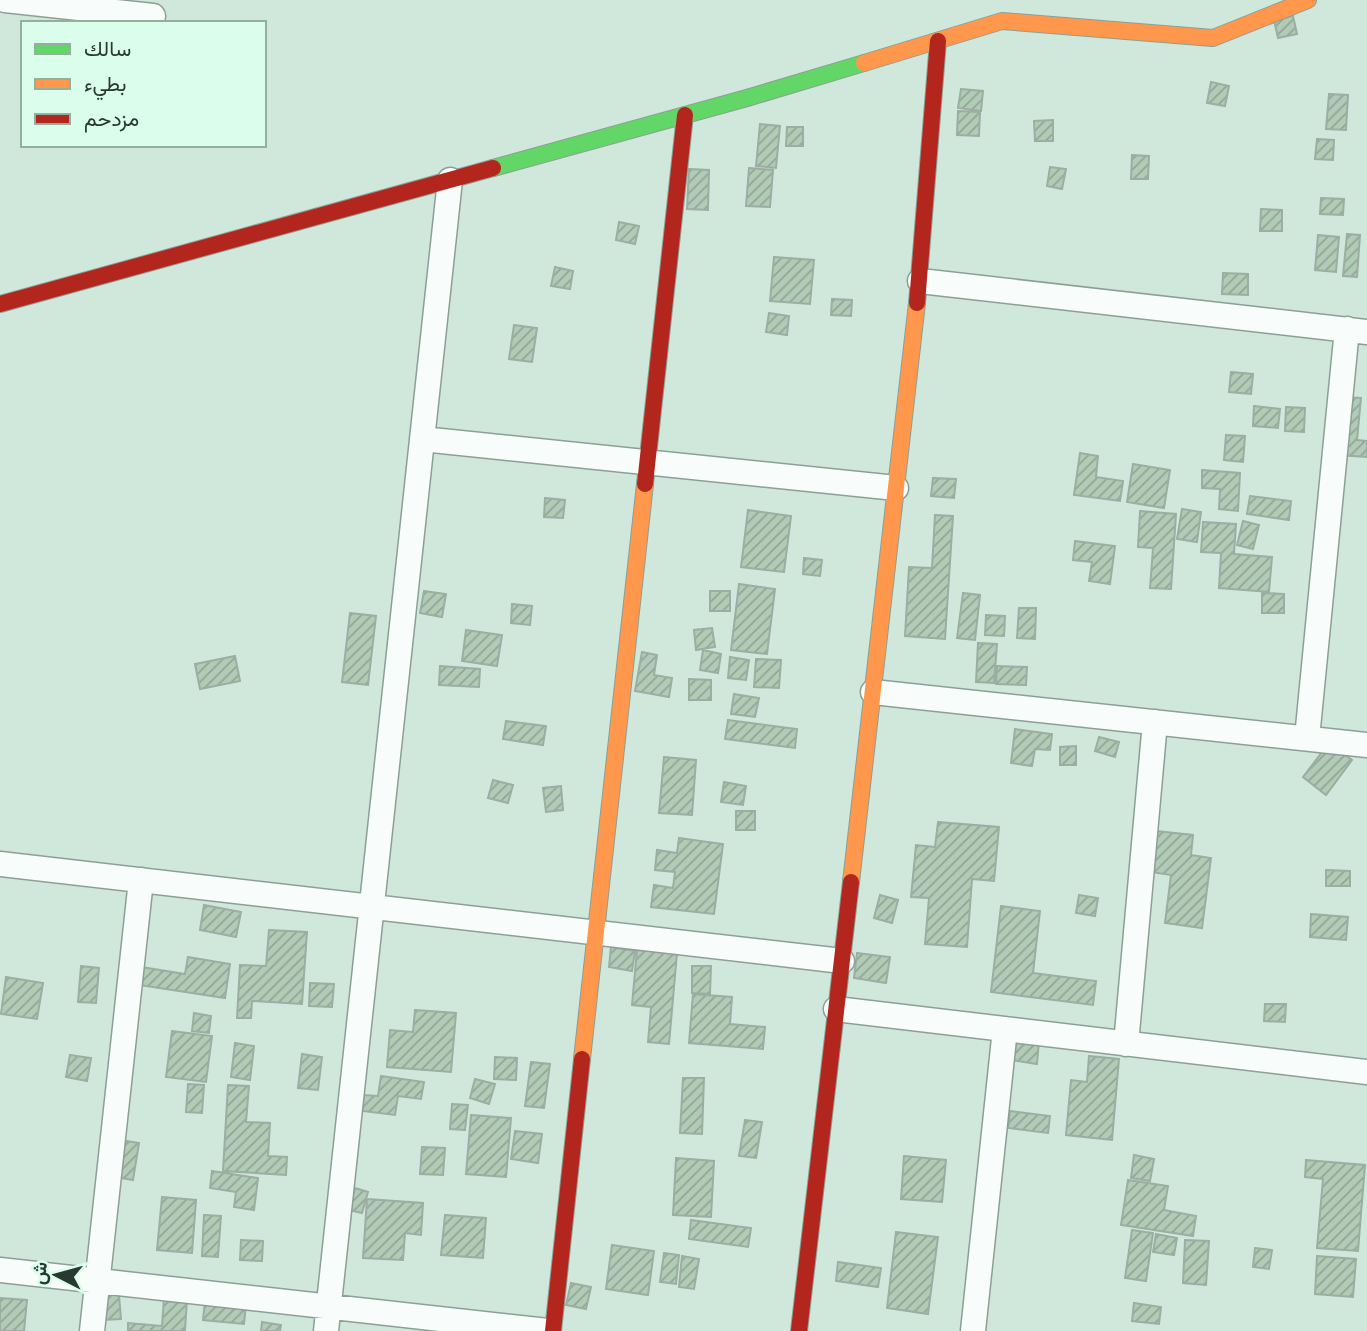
<svg xmlns="http://www.w3.org/2000/svg" width="1367" height="1331" font-family="'PT Sans',Vazirmatn,sans-serif">
<style>
.building{fill:url(#building-hatch);stroke:#9cada1;stroke-width:2}
.lines{fill:none;stroke-linecap:round;stroke-linejoin:round}
.street-casing{stroke:#8c9f96;stroke-width:27}
.fast-casing{stroke:#8c9f96;stroke-width:18}
.slow-casing{stroke:#8c9f96;stroke-width:18}
.jam-casing{stroke:#8c9f96;stroke-width:18}
.street{stroke:#f8fcfa;stroke-width:24}
.fast{stroke:#63d668;stroke-width:16}
.slow{stroke:#ff974d;stroke-width:16}
.jam{stroke:#b3261e;stroke-width:16}
</style>
<defs>
<pattern id="building-hatch" width="6" height="6" patternUnits="userSpaceOnUse" patternTransform="scale(1.75)"><rect width="6" height="6" fill="#b1cbb6"/><path d="M-1 1l2-2M0 6l6-6M5 7l2-2" fill="none" stroke="#90a694"/></pattern>
</defs>
<rect width="100%" height="100%" fill="#d0e8dc"/>
<path class="building" d="M1293,16L1297,34L1278,38L1274,20Z
M1211,82L1229,86L1225,106L1207,103Z
M961,89L983,91L981,111L958,108Z
M1329,94L1348,95L1346,130L1326,129Z
M958,111L980,112L979,136L957,135Z
M1053,120V141H1035L1034,121Z
M760,124L780,126L776,168L756,166Z
M787,127H803V146H786Z
M1317,139L1334,140L1333,160L1315,159Z
M1132,155L1149,156L1148,179H1131Z
M1050,167L1066,169L1062,189L1047,186Z
M749,168L773,170L770,207L746,206Z
M689,169L709,170L708,210L687,209Z
M1321,198L1344,199L1343,215L1320,214Z
M1261,209L1282,210V231H1260Z
M619,222L639,226L635,244L616,240Z
M1347,234L1360,235L1357,277L1343,276Z
M1318,235L1339,237L1336,272L1315,270Z
M774,257L814,260L810,304L770,301Z
M555,267L573,271L570,289L551,286Z
M1223,273L1248,274V295L1222,294Z
M832,299L852,300L851,316L831,315Z
M769,313L789,316L787,335L766,332Z
M514,325L537,328L532,362L509,359Z
M1231,372L1253,374L1251,394L1229,392Z
M1343,397L1361,398L1357,440L1367,441V457L1338,455Z
M1254,406L1280,409L1278,428L1253,426Z
M1286,407L1305,408L1304,432L1285,431Z
M1226,435L1245,436L1243,462L1224,460Z
M1080,453L1098,456L1096,477L1123,481L1120,501L1074,495Z
M1133,464L1170,470L1164,508L1127,502Z
M1202,470L1240,473L1238,511L1219,509L1220,489L1202,488Z
M933,478L956,479L954,498L931,496Z
M1250,496L1291,501L1289,520L1247,514Z
M545,498L565,500L563,518L544,517Z
M1182,509L1201,512L1197,542L1177,539Z
M748,510L791,516L784,572L741,567Z
M1140,511L1176,514L1171,589L1150,588L1153,548L1138,547Z
M935,515L953,516L945,639L905,636L909,567L932,568Z
M1243,521L1259,525L1253,549L1237,545Z
M1203,522L1236,524L1234,554L1272,557L1269,592L1219,588L1221,553L1201,552Z
M1075,541L1115,546L1110,584L1089,581L1092,562L1073,560Z
M804,558L822,560L820,576L803,574Z
M739,584L775,589L767,654L731,650Z
M424,591L446,594L442,617L420,613Z
M710,591H730V611H710Z
M963,593L980,595L975,640L957,638Z
M1262,593L1284,594V613H1262Z
M512,604L532,606L530,625L511,623Z
M1019,608H1036L1035,639L1017,638Z
M350,613L376,616L368,685L342,682Z
M986,615L1005,616L1004,636L985,635Z
M712,628L715,647L696,650L694,630Z
M466,630L502,635L497,666L462,661Z
M978,643L997,644L994,683L976,682Z
M703,650L721,654L718,673L700,670Z
M642,652L657,655L654,675L672,678L669,697L635,691Z
M235,656L240,681L200,689L195,664Z
M730,657L749,660L746,680L728,678Z
M756,659L781,660L779,688L754,687Z
M440,666L480,669L479,687L439,685Z
M997,666L1027,667L1026,685L996,684Z
M689,679L711,680V700H689Z
M734,694L759,698L755,717L731,714Z
M728,720L797,729L795,748L725,739Z
M506,721L546,726L543,745L503,739Z
M1015,729L1052,734L1050,750L1035,749L1032,766L1011,763Z
M1099,737L1119,742L1115,757L1095,751Z
M1329,743L1352,760L1326,795L1303,777Z
M1076,746V765H1060V747Z
M664,757L696,760L692,815L659,813Z
M493,780L513,785L508,803L488,798Z
M724,782L746,786L743,805L721,802Z
M561,786L563,810L546,812L543,788Z
M736,811H755V830H736Z
M938,822L999,827L994,881L972,879L967,947L925,944L929,898L911,897L916,845L935,847Z
M1156,831L1193,835L1191,855L1211,858L1202,928L1165,923L1171,875L1151,872Z
M679,838L723,844L714,914L651,907L654,885L673,888L675,872L655,870L657,850L677,853Z
M1326,870L1350,871V886H1326Z
M880,895L898,900L892,923L874,918Z
M1079,895L1098,898L1095,916L1076,913Z
M204,905L241,912L236,937L200,930Z
M1001,906L1040,911L1033,973L1096,981L1093,1005L991,992Z
M1311,914L1348,917L1346,940L1310,937Z
M269,930L307,932L302,1004L252,1001L251,1018H237L240,965L266,966Z
M611,947L635,951L632,971L609,967Z
M637,950L677,953L669,1044L648,1042L651,1007L632,1005Z
M857,953L890,957L886,983L854,978Z
M188,957L230,964L225,998L139,985L141,967L185,974Z
M81,966L99,968L96,1003L78,1002Z
M692,966H711L710,994L692,993Z
M6,977L43,983L37,1019L1,1014Z
M310,983L334,984L332,1007L309,1006Z
M693,994L732,997L730,1024L765,1027L763,1049L689,1043Z
M1265,1004H1286L1285,1022L1264,1021Z
M415,1010L456,1013L451,1072L387,1067L390,1030L413,1032Z
M194,1013L211,1016L209,1033L192,1031Z
M172,1031L212,1036L206,1082L166,1077Z
M1014,1038L1039,1041L1037,1064L1012,1060Z
M235,1043L254,1046L250,1080L231,1077Z
M302,1054L322,1057L318,1090L298,1088Z
M70,1055L91,1058L87,1081L66,1077Z
M1089,1056L1119,1059L1112,1140L1066,1135L1071,1080L1087,1082Z
M495,1057L517,1058L516,1080L494,1079Z
M531,1062L550,1064L544,1108L525,1106Z
M381,1076L424,1082L421,1099L398,1096L395,1115L362,1111L364,1095L378,1096Z
M683,1078H704L702,1134L680,1133Z
M475,1079L495,1084L489,1104L470,1098Z
M188,1084L204,1085L202,1113L186,1112Z
M228,1085L249,1086L246,1122L270,1123L268,1156L287,1157L286,1175L223,1171Z
M452,1104L468,1105L465,1130L450,1129Z
M1010,1111L1050,1116L1048,1133L1008,1128Z
M471,1115L511,1118L506,1177L466,1174Z
M745,1120L762,1122L756,1158L739,1156Z
M515,1131L542,1134L538,1163L511,1159Z
M121,1140L139,1143L133,1180L115,1177Z
M422,1147L445,1148L443,1175L420,1174Z
M1134,1155L1154,1159L1150,1181L1131,1178Z
M904,1156L946,1160L942,1202L901,1199Z
M676,1158L714,1161L711,1217L673,1215Z
M1306,1160L1365,1165L1358,1251L1317,1248L1323,1179L1305,1177Z
M212,1171L258,1178L254,1210L234,1207L236,1192L210,1188Z
M1128,1180L1168,1186L1164,1210L1196,1216L1193,1236L1121,1225Z
M355,1188L368,1192L362,1213L349,1210Z
M162,1197L196,1200L192,1253L157,1250Z
M367,1199L423,1203L421,1235L405,1233L403,1260L363,1258Z
M204,1215L221,1216L218,1257L202,1256Z
M445,1215L486,1218L483,1258L441,1255Z
M691,1220L751,1228L748,1247L689,1239Z
M1132,1230L1153,1233L1146,1281L1125,1278Z
M896,1232L938,1237L928,1314L887,1308Z
M1156,1234L1177,1238L1174,1255L1153,1252Z
M241,1240L263,1241L262,1261L240,1260Z
M1185,1240L1209,1241L1206,1285L1183,1283Z
M612,1245L654,1251L648,1295L606,1289Z
M1255,1248L1272,1250L1269,1269L1253,1267Z
M664,1253L679,1255L676,1284L660,1282Z
M682,1256L699,1259L694,1289L679,1287Z
M1317,1256L1356,1259L1353,1297L1315,1294Z
M838,1262L881,1268L878,1287L836,1281Z
M118,1283L121,1319L102,1320L100,1284Z
M571,1283L591,1287L586,1309L566,1305Z
M164,1297L187,1299L185,1331H128V1323L162,1326Z
M0,1298L27,1300L24,1331H0Z
M205,1301L246,1304L244,1324L203,1320Z
M1134,1303L1161,1307L1159,1324L1132,1321Z
M262,1322L281,1325L280,1331H261Z"/>
<g class="lines">
<g class="street-casing">
<path id="street" d="M5,0L153,16
M920,281L1367,332
M422,439L896,488
M873,692L1367,745
M1307,738L1347,329
M0,864L842,961
M836,1009L1367,1072
M1126,1044L1155,722
M0,1270L548,1331
M92,1331L141,880
M326,1331L450,180
M973,1331L1005,1029"/>
</g>
<g class="fast-casing">
<path id="fast" d="M493,168L747,98L864,63"/>
</g>
<g class="slow-casing">
<path id="slow" d="M864,63L1002,21L1213,38L1308,0
M851,882L917,303
M582,1059L645,484"/>
</g>
<g class="jam-casing">
<path id="jam" d="M917,303L938,41
M0,304L493,168
M645,484L685,115
M553,1331L582,1059
M799,1331L851,882"/>
</g>
<use href="#street" class="street"/>
<use href="#fast" class="fast"/>
<use href="#slow" class="slow"/>
<use href="#jam" class="jam"/>
</g>
<rect x="21" y="21" width="245" height="126" fill="#dafeeb" stroke="#92afa0" stroke-width="2"/>
<rect x="35" y="44" width="35" height="10" fill="#63d668" stroke="#92afa0" stroke-width="2"/>
<text x="84" y="56" font-size="21" fill="#273930">سالك</text>
<rect x="35" y="79" width="35" height="10" fill="#ff974d" stroke="#92afa0" stroke-width="2"/>
<text x="84" y="91" font-size="21" fill="#273930">بطيء</text>
<rect x="35" y="114" width="35" height="10" fill="#b3261e" stroke="#92afa0" stroke-width="2"/>
<text x="84" y="126" font-size="21" fill="#273930">مزدحم</text>
<g transform="translate(56 1275) rotate(276)" stroke="#dafeeb" stroke-width="5" paint-order="stroke">
<path d="M0-5L12 26L0 18L-12 26Z" fill="#273930"/>
<text y="-10" font-size="19" font-weight="bold" text-anchor="middle" fill="#273930">ش</text>
</g>
</svg>
